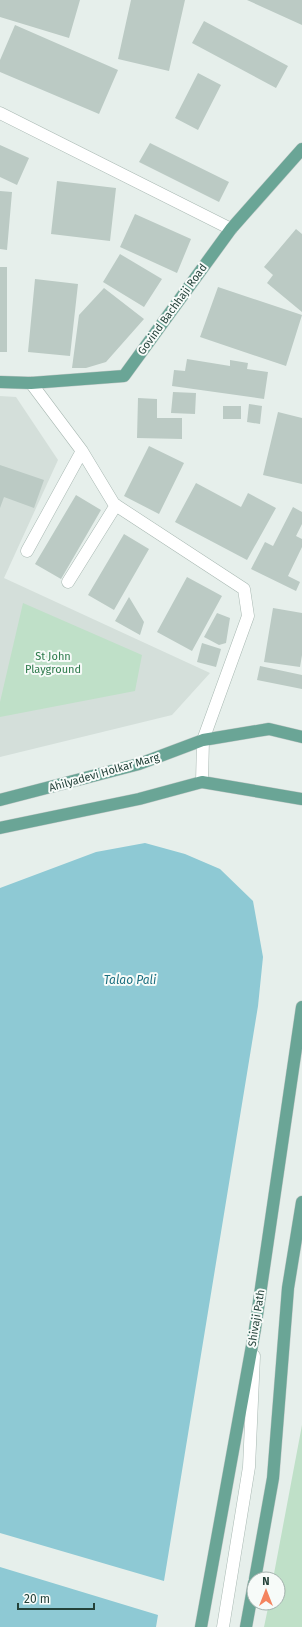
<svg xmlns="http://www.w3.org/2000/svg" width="302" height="1627" font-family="'Fira Sans',sans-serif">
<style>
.built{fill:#d4dfda}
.green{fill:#bfe0c8}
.water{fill:#8ec9d4}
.building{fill:#bbcac4}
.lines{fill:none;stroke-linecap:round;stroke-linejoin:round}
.minor-casing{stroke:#a8b8b2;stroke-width:13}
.major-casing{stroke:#c2cac8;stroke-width:13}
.minor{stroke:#fff;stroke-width:12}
.major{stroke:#6aa596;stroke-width:12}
.labels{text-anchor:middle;stroke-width:4;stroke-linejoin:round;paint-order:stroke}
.street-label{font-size:11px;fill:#24423a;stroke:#f7fbf9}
.park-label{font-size:11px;fill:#2d7a4b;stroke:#f7fbf9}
.water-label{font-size:12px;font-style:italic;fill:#1c6f80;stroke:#f7fbf9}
</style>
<rect width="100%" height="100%" fill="#e6efeb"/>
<path class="built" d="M0,396L16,397L58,460L4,578L210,673L172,715L0,757Z"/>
<path class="green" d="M23,603L142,655L135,691L0,717V702Z
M302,1425V1627H264L269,1603H278V1579H273Z"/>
<path class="water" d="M145,843L185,854L220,869L253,901L263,957L258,1006L164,1581L0,1533V888L96,852Z
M0,1567L158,1615L156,1627H0Z"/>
<path class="building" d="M0,0H80L69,38L0,17Z
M131,0H185L169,71L118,59Z
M247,0H302V25Z
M204,21L288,66L276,88L192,43Z
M15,25L118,70L99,114L0,72V60Z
M198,73L221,85L198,130L175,118Z
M150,143L229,182L219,202L139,162Z
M0,145L29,158L17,185L0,177Z
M57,181L116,188L110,241L51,234Z
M0,191L12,192L7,250L0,249Z
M135,214L191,239L177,273L120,247Z
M296,229L302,234V312L267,283L273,275L264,267Z
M120,254L162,279L144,307L103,282Z
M0,267H7V352H0Z
M35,279L78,284L70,356L28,352Z
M218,287L302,315L286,366L200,337Z
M104,288L144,319L106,362L86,368H72L79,315Z
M187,359L230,366V360L248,363L247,369L268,372L264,399L172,386L174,370L185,371Z
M173,392L196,393L195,414L171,413Z
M138,398L157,399V418H182V439L137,438Z
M249,404L262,406L260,424L247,422Z
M223,406H241V419H223Z
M278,412L302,418V484L263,475Z
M149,446L184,463L159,514L124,496Z
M0,465L44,480L34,508L4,497L0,508Z
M196,483L241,507L248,493L276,508L247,560L175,522Z
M76,495L101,510L61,579L35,564Z
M293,507L302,512V524L296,536L302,539V547L288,576L300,582L296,591L251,569L265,542L273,546Z
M124,534L149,549L114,610L88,595Z
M187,577L222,596L192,651L157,632Z
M129,597L144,622L140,635L115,621Z
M273,608L302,613V655L300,667L264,662Z
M217,613L230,618L226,643L219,645L204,637Z
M202,643L221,649L216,667L197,662Z
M260,666L302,675V689L257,680Z"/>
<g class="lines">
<g class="minor-casing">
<path id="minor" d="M0,113L231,229
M31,383L82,451L114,504L244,589L248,616L203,740L202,782
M27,551L82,451
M68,582L116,505
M223,1627L249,1467L254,1356"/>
</g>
<g class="major-casing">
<path id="major" d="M0,382L31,383L124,376L231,229L302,149
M0,800L139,764L203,740L269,729L302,737
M0,828L139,799L202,782L302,799
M255,1579L273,1478L288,1288L302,1202
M201,1627L255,1329L302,1007
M246,1627L254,1583"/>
</g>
<use href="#minor" class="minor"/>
<use href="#major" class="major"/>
</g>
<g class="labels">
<g class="street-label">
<text transform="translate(172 309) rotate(-54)" y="4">Govind Bachhaji Road</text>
<text transform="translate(104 772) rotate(-16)" y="4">Ahilyadevi Holkar Marg</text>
<text transform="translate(256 1318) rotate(-81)" y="4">Shivaji Path</text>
</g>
<g class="park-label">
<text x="53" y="660">St John<tspan x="53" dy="13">Playground</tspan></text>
</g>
<g class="water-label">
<text x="130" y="984">Talao Pali</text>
</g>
</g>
<g transform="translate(266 1591)"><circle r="19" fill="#f7fbf9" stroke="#a3b1ad"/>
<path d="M0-3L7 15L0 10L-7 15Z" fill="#f4845f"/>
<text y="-6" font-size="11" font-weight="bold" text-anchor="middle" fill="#24423a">N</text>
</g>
<path d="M18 1603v6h76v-6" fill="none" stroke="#24423a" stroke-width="2"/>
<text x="24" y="1603" font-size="12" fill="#24423a" stroke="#f7fbf9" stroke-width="3" paint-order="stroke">20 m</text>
</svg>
